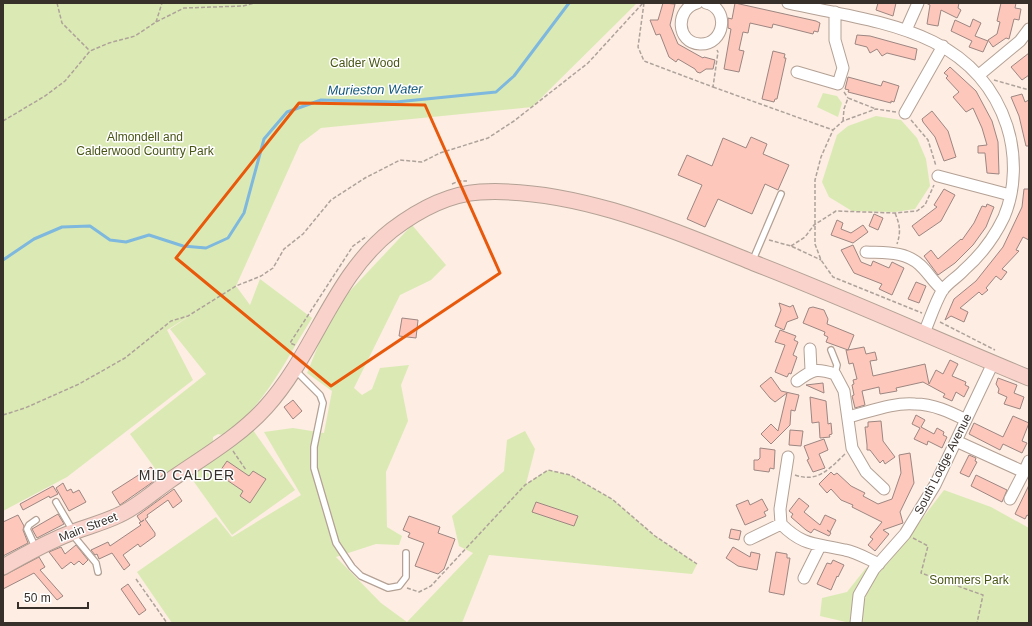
<svg xmlns="http://www.w3.org/2000/svg" width="1032" height="626" font-family="Helvetica,sans-serif">
<style>
.green{fill:#dbeab4}
.lines{fill:none;stroke-linecap:round;stroke-linejoin:round}
.stream{stroke:#7eb8de;stroke-width:3}
.building{fill:#fec7bb;stroke:#9d8681}
.lane-casing{stroke:#b4a195;stroke-width:8}
.street-casing{stroke:#b4a195;stroke-width:13}
.secondary-casing{stroke:#b4a195;stroke-width:17}
.path{stroke:#aea29a;stroke-width:1.5;stroke-dasharray:4 2;stroke-linecap:butt}
.lane{stroke:#fff;stroke-width:5.5}
.street{stroke:#fff;stroke-width:11}
.secondary{stroke:#f8d2cb;stroke-width:15}
.marked{fill:none;stroke:#e8590c;stroke-width:3;stroke-linejoin:round}
.labels{text-anchor:middle;stroke-width:3;stroke-linejoin:round;paint-order:stroke}
.park-label{font-size:12px;fill:#485514;stroke:#fff}
.street-label{font-size:12px;fill:#372f2a;stroke:#fff}
.water-label{font-size:13px;font-style:italic;fill:#10567b;stroke:#fff}
.quarter-label{font-size:14px;letter-spacing:1px;fill:#372f2a;stroke:#fff}
</style>
<rect width="100%" height="100%" fill="#fdede3"/>
<path class="green" d="M3,3H637L532,107L321,128L300,144L236,286L250,305L260,279L312,318C286,359 264,408 223,435L218,434L213,437V442L162,478L130,434L206,374L170,329L197,311L167,330L193,380L67,477L3,511Z
M823,93L837,96L842,103L838,117L817,107Z
M876,116L901,120L917,138L926,159L930,186L915,209L895,212L852,211L829,197L822,182L837,135L848,126Z
M412,225L446,265L431,280L400,295L354,388L362,395L372,389L380,368L409,365L401,385L408,421L386,472L387,527L402,536L399,545L376,544L336,557L381,603L407,622L473,553L459,546L452,516L504,471L507,440L525,431L535,449L526,484L548,470L570,475L612,499L655,536L697,564L692,574L489,555L462,623H172L137,572L216,517L232,537L301,495L264,432L293,428L324,433L332,391L307,373L333,309Z
M253,430L295,490L232,535L189,475Z
M944,490L991,507L1029,528V623H850L820,616L822,598L847,592L866,568L889,562Z"/>
<g class="lines">
<path class="stream" d="M3,260L34,239L62,227L90,226L110,240L126,242L149,235L183,246L206,248L228,238L244,213L264,139L287,112L321,100L396,102L496,92L514,76L569,3"/>
</g>
<path class="building" d="M663,3L675,4L670,25L678,44L703,58L704,57L715,60L713,69H706L700,73L697,72L695,69L678,59L676,62L669,57L660,34L656,35L650,20H658Z
M735,3L816,21L820,23L818,32L814,31L813,34L773,24L772,28L750,23L748,33L743,32L739,50L744,51L739,72L724,69L731,29L728,28V18L732,19Z
M878,3H896L893,16L876,10Z
M926,3H959L958,8L961,10L957,18L941,10L938,26L932,25L927,24L930,5Z
M1001,3H1016L1015,8L1021,9L1019,20L1014,19L1009,39L1006,38L993,47L988,40L997,34L1000,22L997,21Z
M973,19L981,23L975,36L988,41L983,52L969,47L972,41L951,31L955,20L970,27Z
M857,35L870,36L917,49L915,60L887,53L882,56L877,49L870,53L867,47L855,44Z
M773,51L785,54L784,58H786L777,99H775L774,102L762,99Z
M1029,53V75L1022,80L1011,67Z
M950,67L976,91L992,121L998,142L999,174L987,173L985,153H978V146L987,145L982,128L973,108L966,112L953,97L959,92L946,78L948,76L944,73Z
M848,77L881,86L883,81L899,86L894,102L891,101V103L848,92L849,90L845,89Z
M1022,94L1025,102L1029,100V146H1026L1019,116L1011,97Z
M932,111L948,131L956,157L944,161L935,137L923,122L922,119Z
M751,137L767,144L763,154L789,165L778,190L765,184L752,214L718,199L705,227L687,219L702,185L678,175L687,155L712,166L723,138L746,148Z
M944,189L955,195L941,221L919,236L912,226L937,207L934,205Z
M1024,189H1029V240L1023,237L1016,250L1019,251L1002,269L1007,272L1001,280L996,276L986,288L988,290L982,295L979,292L960,308L968,312L964,322L951,316L945,320L954,299L976,281L1003,247L1022,207Z
M987,204L994,207L986,227L973,245L955,263L938,275L924,256L931,250L938,259L961,239L962,240L974,223L982,206L986,207Z
M874,214L883,218L878,230L869,226Z
M837,220L843,223L841,229L851,233L863,225L868,232L853,243L831,235Z
M853,245L861,262L871,266L873,261L889,268L892,262L904,268L892,295L879,289L882,284L854,273L841,250Z
M916,282L926,286L919,303L908,299Z
M779,303L790,307L793,305L798,318L787,322L784,330L775,326L781,310Z
M813,307L824,310L828,319L827,324L854,335L848,350L864,347L866,354L875,352L877,360L870,361L873,376L925,364L929,384L936,370L943,374L950,360L958,364L952,376L966,382L965,385L969,387L964,397L956,392L952,401L943,397L945,394L923,382L896,388L897,391L880,394L879,387L862,391L865,405L855,408L852,396L854,395L852,385L854,384L853,380L857,379L853,363L849,364L846,350H848L826,342L828,337L824,335L825,332L803,323L809,308Z
M402,318L418,320L416,338L399,336Z
M780,330L796,336L794,340L798,342L793,355L797,357L791,374L789,373L787,377L775,372L785,345L775,342Z
M771,377L781,391L799,395L795,411L791,410L790,425L771,444L761,434L771,424L778,431L787,393L775,402L770,398L760,386Z
M998,378L1017,385L1014,393L1024,397L1020,409L1004,404L1007,397L998,393L999,389L996,384Z
M823,383L824,393L806,385Z
M810,397L826,401L828,424L831,423L832,434L829,435L830,437L820,438L819,422L812,423Z
M293,400L302,411L293,419L284,407Z
M916,415L925,420L921,427L934,434L937,428L944,432L943,435L947,437L942,448L928,441L927,445L914,439L920,428L912,424Z
M1013,416L1029,423L1022,441L1027,443L1022,453L1003,444L1000,450L969,434L974,423L1003,437Z
M881,421L883,441L895,457L885,464L883,460L880,463L870,450H867V445L865,427H868V422Z
M790,430L803,431L801,446L789,445Z
M824,439L828,450L819,454L825,468L813,472L807,460L809,459L804,446Z
M760,448L775,450L774,469L770,468L769,472L754,470V460H758L760,458Z
M910,453L914,483L900,512L903,523L883,530L889,534L875,551L868,545L873,539L870,537L882,522L852,507L853,505L841,500L831,489L827,493L819,484L831,472L834,475L837,473L851,486L865,493L863,496L878,504L892,499L901,473L899,455Z
M969,455L976,458L975,461L977,462L969,477L960,473Z
M227,461L249,476L253,471L266,479L250,503L240,496L243,491L218,474Z
M151,467L157,475L162,471L164,474L120,505L112,492Z
M976,475L1007,490L1002,502L971,486Z
M63,483L67,491L71,489L73,493L79,490L86,502L69,511L56,488Z
M1029,485V516L1027,515L1025,519L1015,514Z
M53,486L58,494L50,498L49,496L23,510L20,504Z
M174,489L182,501L173,508L168,500L147,515L148,517L145,519L155,533V536L140,547L138,544L123,555L130,565L124,570L112,553L99,559L97,554L95,555L91,550L108,542L110,546L141,525L139,523L144,520L141,522L137,516Z
M799,498L809,506L804,512L820,525L825,515L836,520L830,532L827,530L831,533L829,536L814,529L811,533L806,530L791,517L793,514L789,511Z
M762,499L768,510L764,512L766,516L745,525L736,505L748,500L750,505Z
M536,502L578,516L574,526L532,512Z
M58,514L64,524L37,538L32,529Z
M18,515L24,526L23,530L28,543L3,556V522Z
M409,516L440,527L438,533L455,539L444,569L438,574L415,566L424,543L408,537L410,533L403,530Z
M731,529L741,531L739,540L729,538Z
M76,545L88,560L83,565L79,561L74,565L71,562L62,569L49,552L61,547L65,554Z
M733,547L750,557L751,552L760,554L757,570L738,566L726,558Z
M776,552L787,554V558H790L784,595L769,592Z
M39,557L45,567L40,570L63,596L57,600L34,573L3,589V576Z
M833,560L844,565L838,577L837,576L831,590L817,584L827,563L831,564Z
M128,584L146,610L139,615L121,589Z"/>
<g class="lines">
<g class="lane-casing">
<path id="lane" d="M752,262L781,194
M831,350L837,365L835,374
M295,370L320,395L323,403L314,447V468L336,543L352,567L361,576L388,588L399,586L406,577V553
M56,502L73,531
M36,520L29,525L27,529L36,549
M72,534L96,563L98,572"/>
</g>
<g class="street-casing">
<path id="street" d="M697,3C675,9 676,43 700,44C725,45 730,8 706,3
M788,3C874,22 975,28 1007,126C1016,154 1016,189 1004,217C994,238 981,255 964,270C958,277 947,283 942,291C935,303 930,319 924,333
M906,30L918,3
M797,72L838,84L843,68L835,40V12
M979,75L1020,41L1029,29
M905,113L943,46
M938,176L1010,195
M866,252C885,253 905,251 920,265C928,272 934,283 943,290
M810,349L811,370
M797,381C813,369 816,368 835,374L844,391L852,448L866,472L884,489
M848,417C869,412 893,402 915,404C933,404 950,412 966,420
M956,441L1024,472L1029,461
M788,457L780,509L781,524C804,547 816,543 845,550C856,552 868,559 879,564
M1010,499L1024,472
M750,539L781,524
M804,578L820,546
M856,623L859,595L874,569L905,534L935,485L993,363"/>
</g>
<g class="secondary-casing">
<path id="secondary" d="M3,567C24,555 45,543 68,534C85,527 103,523 119,515C137,507 153,492 169,481C202,458 239,437 266,407C315,353 333,276 392,230C417,211 448,194 480,192C573,187 670,229 754,263C847,299 937,340 1029,378"/>
</g>
<path class="path" d="M57,3L62,23L90,51
M644,3L638,47L644,61L713,87L718,52L717,50
M156,22L162,3
M994,80L1029,90
M713,87L833,130
M844,92L848,98
M896,112L876,109L843,121L833,130L821,157L815,180V244L821,260L833,277L922,313
M911,120L928,140L936,166
M3,121L45,96L65,81L90,51L109,43L135,36L156,22L184,8L243,6L255,3
M843,121L844,109L848,98L876,109
M452,184L459,181H467
M895,213C900,225 901,232 897,244
M769,240L791,246L821,260
M791,246L805,237L814,225L836,211L895,213L917,211L925,205L934,185
M940,322L995,350
M295,345L290,343L353,246L367,236
M3,415L25,408L79,384L125,358L171,321L188,316L236,286L261,276L273,268L284,249L303,234L331,200L365,178L400,160L422,162L440,153L488,138L514,121L588,63L643,3
M233,451L246,470
M795,475C818,483 829,469 845,454
M913,538L928,546L921,573L983,595L977,623
M136,579L167,623
M407,588L419,592L431,586L525,485L548,470L570,475L612,499L655,536L697,564"/>
<use href="#lane" class="lane"/>
<use href="#street" class="street"/>
<use href="#secondary" class="secondary"/>
</g>
<path class="marked" d="M299,103L425,105L500,273L331,386L176,258Z"/>
<g class="labels">
<g class="park-label">
<text x="365" y="67">Calder Wood</text>
<text x="145" y="141">Almondell and<tspan x="145" dy="14">Calderwood Country Park</tspan></text>
<text x="969" y="584">Sommers Park</text>
</g>
<g class="street-label">
<text transform="translate(943 464) rotate(-63)" y="4">South Lodge Avenue</text>
<text transform="translate(88 527) rotate(-21)" y="4">Main Street</text>
</g>
<g class="water-label">
<text transform="translate(375 89) rotate(-1)" y="5">Murieston Water</text>
</g>
<g class="quarter-label">
<text x="187" y="480">MID CALDER</text>
</g>
</g>
<rect width="1032" height="626" fill="none" stroke="#372f2a" stroke-width="8"/>
<path d="M18 602v6h70v-6" fill="none" stroke="#372f2a" stroke-width="2"/>
<text x="24" y="602" font-size="12" fill="#372f2a" stroke="#ffffff" stroke-width="3" paint-order="stroke">50 m</text>
</svg>
